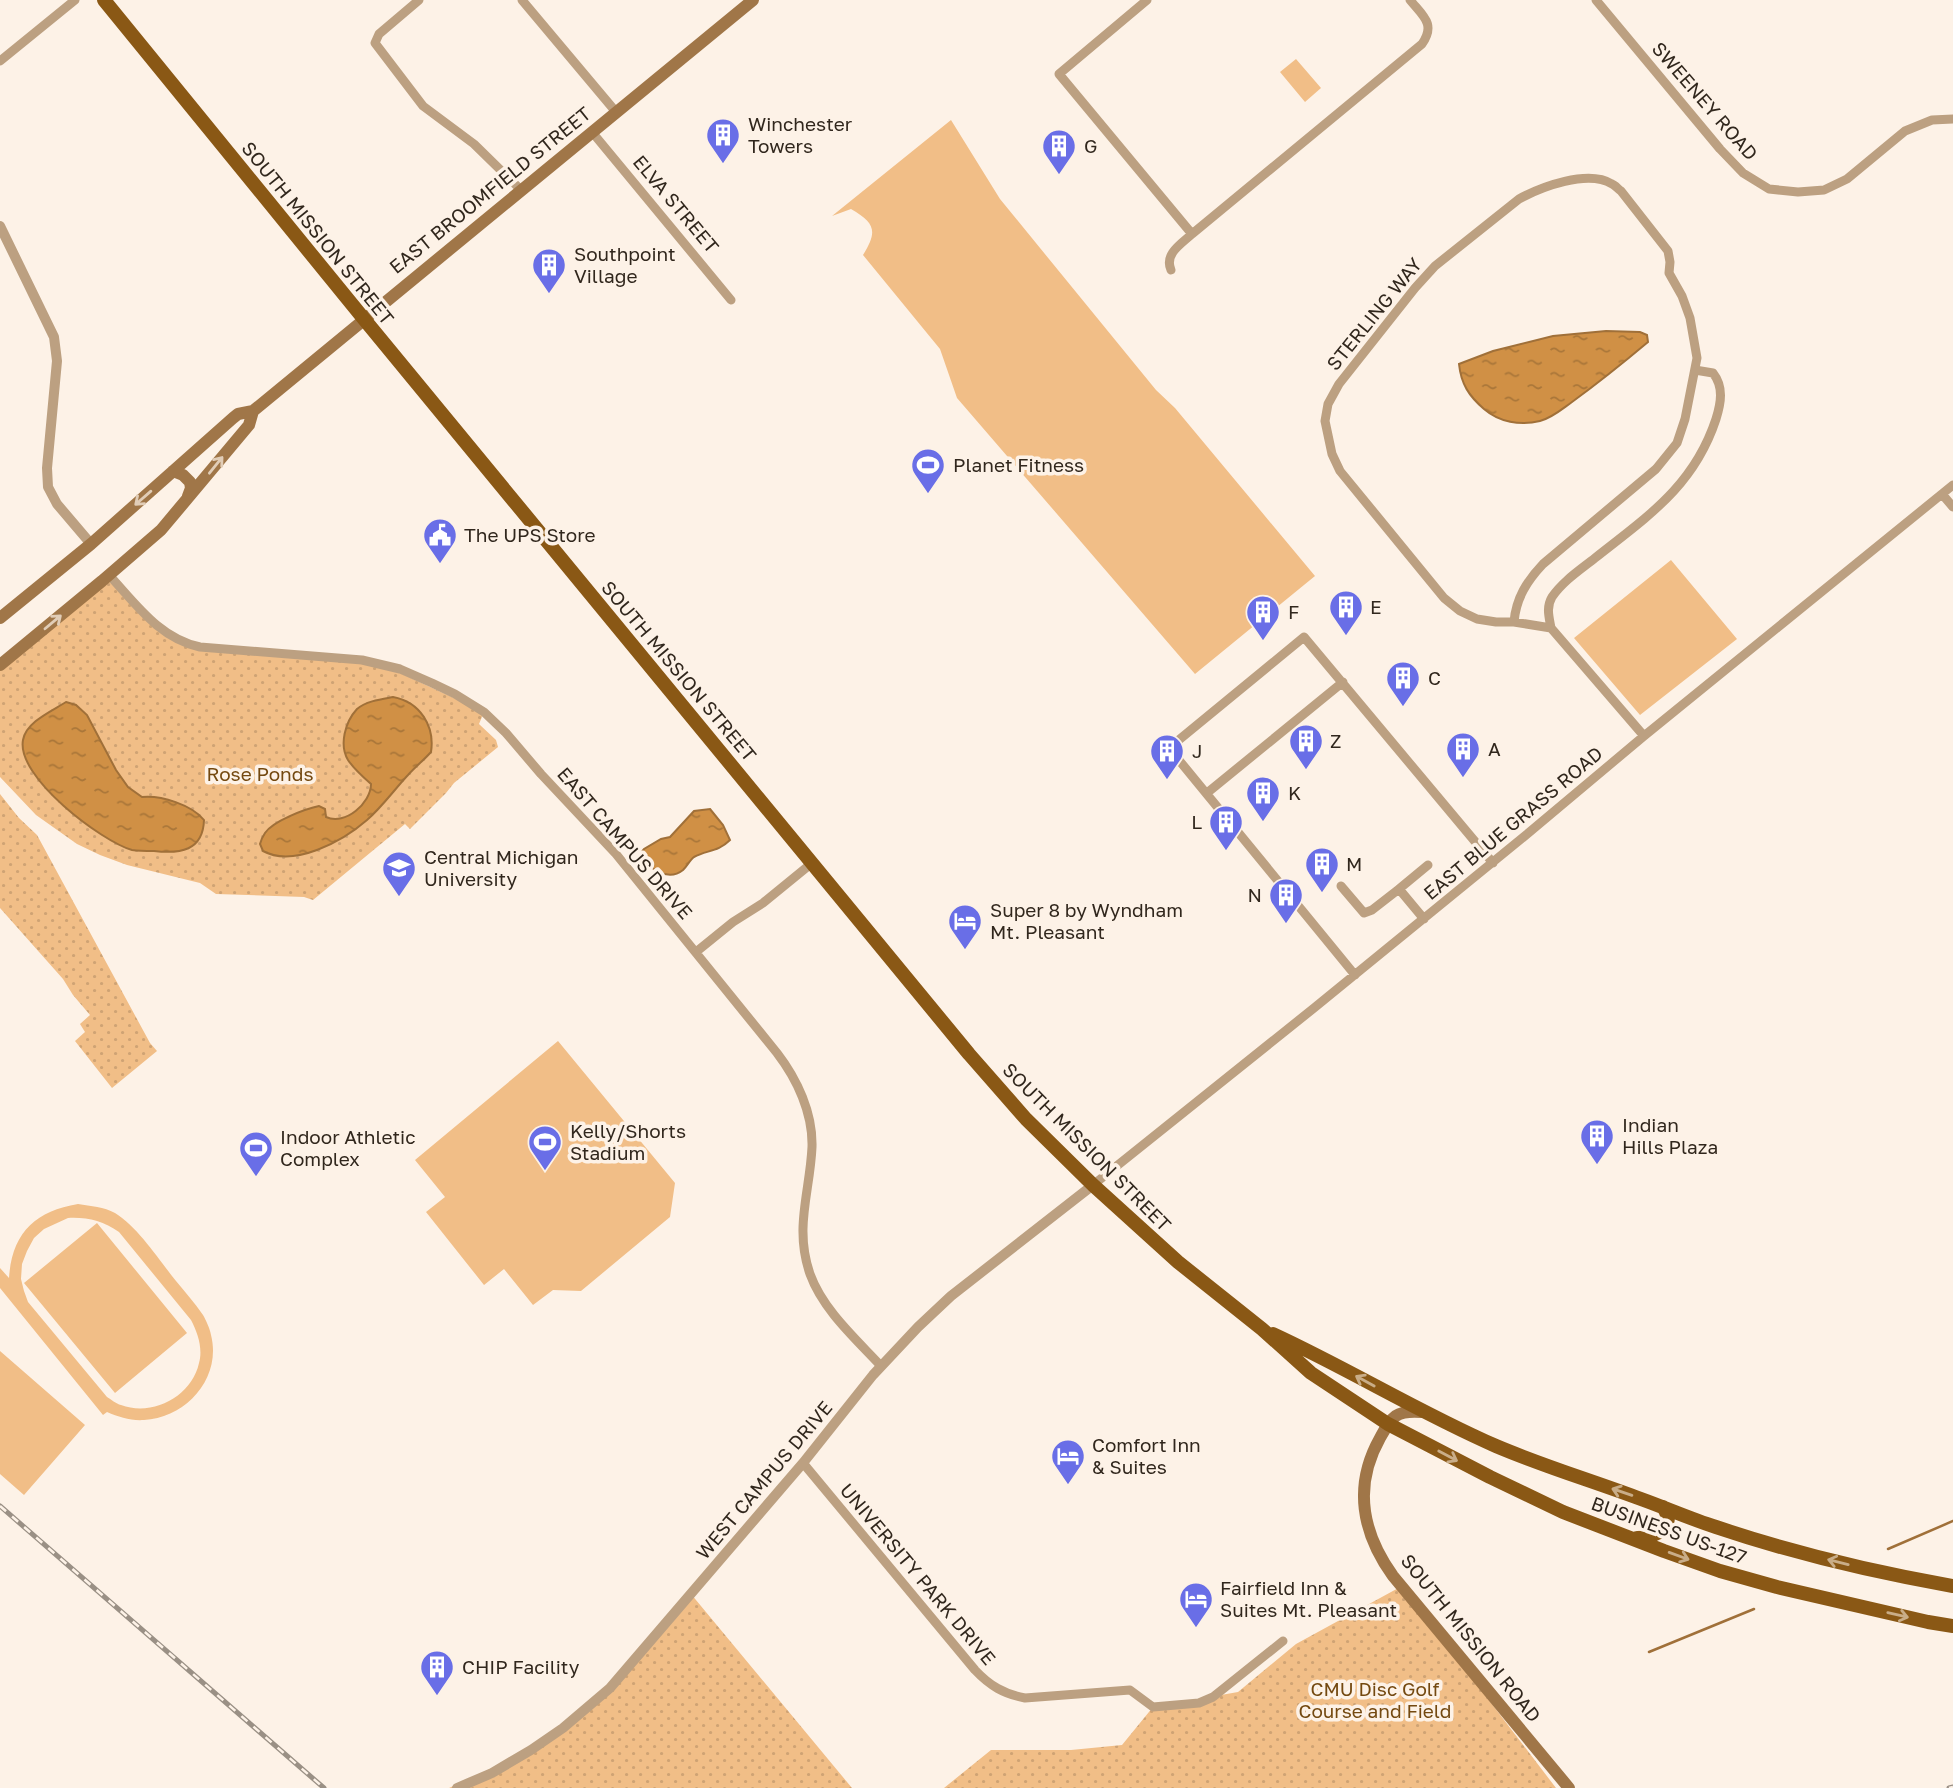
<svg xmlns="http://www.w3.org/2000/svg" width="1953" height="1788" font-family="'Golos Text',sans-serif">
<style>
.grass{fill:#f1be87;fill-rule:evenodd}
.park{fill:url(#park-dots)}
.water{fill:url(#water-ripples);stroke:#a07039;stroke-width:2}
.lines{fill:none;stroke-linecap:round;stroke-linejoin:round}
.stream{stroke:#a07039;stroke-width:2.5}
.minor{stroke:#bca081;stroke-width:9}
.tertiary{stroke:#bca081;stroke-width:10}
.secondary{stroke:#a07648;stroke-width:12}
.primary{stroke:#8a5815;stroke-width:14}
.rail-casing{stroke:#9a9085;stroke-width:5}
.rail{stroke:#fdf2e7;stroke-width:2.5;stroke-dasharray:8;stroke-linecap:butt}
.oneway{stroke:#e1cdb7}
.oneway2{stroke:#c9ad88}
.labels{text-anchor:middle;stroke-width:7;stroke-linejoin:round;paint-order:stroke}
.street-label{font-size:19px;fill:#31271d;stroke:#fdf2e7}
.poi-label{font-size:19px;fill:#31271d;stroke:#fdf2e7;text-anchor:start}
.park-label{font-size:19px;fill:#744910;stroke:#fdf2e7}
</style>
<defs>
<pattern id="park-dots" width="8" height="8" patternUnits="userSpaceOnUse" patternTransform="scale(1.75)"><rect width="8" height="8" fill="#f1be87"/><path d="M2 2h.1M6 6h.1" fill="none" stroke="#cfa374" stroke-width="1.8" stroke-linecap="round"/></pattern>
<pattern id="water-ripples" width="26" height="14" patternUnits="userSpaceOnUse" patternTransform="scale(1.75)"><rect width="26" height="14" fill="#d09045"/><path d="M2 4q2-2 4 0t4 0M15 11q2-2 4 0t4 0" fill="none" stroke="#a97639"/></pattern>
</defs>
<rect width="100%" height="100%" fill="#fdf2e7"/>
<path class="grass" d="M1296,59L1321,88L1305,102L1280,72Z
M951,120L1000,199L1156,390L1175,408L1315,576L1195,674L957,398L940,349L863,255C878,231 875,223 851,209L832,216Z
M1671,560L1737,639L1640,715L1574,638Z
M558,1041L675,1183L670,1217L581,1291L553,1290L533,1305L504,1269L484,1285L426,1212L445,1197L415,1160Z
M78,1204C91,1206 104,1207 115,1213C138,1227 159,1260 176,1281C185,1292 195,1303 203,1315C206,1320 210,1329 211,1335C222,1378 186,1418 144,1420C131,1421 119,1417 107,1412L103,1415L0,1288V1268L9,1278C12,1233 35,1211 78,1204ZM68,1218C87,1217 103,1221 119,1232L191,1320C198,1333 203,1349 199,1363C192,1396 153,1417 121,1405C116,1404 111,1399 107,1397L28,1302L24,1291L21,1279L22,1264L27,1251L34,1238L44,1229Z
M97,1223L187,1333L115,1393L24,1283Z
M0,1351L85,1425L24,1495L0,1474Z"/>
<path class="park" d="M109,575L152,621L200,647L383,665L484,712L479,724L496,740L498,747L454,783L446,793L410,829L405,824L313,900L304,897L216,894L200,883L127,865L100,855L77,844L36,815L0,777V665Z
M0,794L19,818L37,835L150,1043L157,1051L112,1088L75,1041L85,1032L80,1024L90,1015L73,995L63,979L0,908Z
M1402,1586L1556,1788H944L991,1750H1071L1122,1745L1153,1707L1238,1692L1296,1644Z
M691,1594L852,1788H449L531,1750L603,1694Z"/>
<path class="water" d="M1606,331L1640,332L1647,335L1648,342C1623,363 1598,383 1572,402C1562,409 1552,418 1540,421C1520,426 1499,422 1484,409C1469,396 1461,384 1459,364L1493,351L1553,336Z
M393,697C420,702 435,726 431,752C424,760 415,767 408,775C394,790 382,807 367,820C343,841 294,868 263,851L260,844C261,840 263,836 265,833C273,821 305,809 319,806L325,809L326,817C345,826 371,803 371,784C363,777 354,769 348,760C339,745 345,722 357,709C366,701 382,699 393,697Z
M66,702L76,705L87,715L116,770L128,787L142,797C161,795 192,805 204,820C203,851 180,854 154,851C147,851 139,851 132,850C101,841 16,777 23,740C26,722 52,711 66,702Z
M710,809L723,825L730,840C718,852 707,850 694,857C690,860 687,866 683,870C667,883 649,867 639,855L644,849L661,839L670,837L694,811Z"/>
<g class="lines">
<path class="stream" d="M1888,1549L1953,1521
M1649,1652L1754,1609"/>
<path class="minor" d="M419,0L379,34L375,43L423,106L474,144L521,190
M522,0L616,112
M1147,0L1059,74L1192,234
M1596,0L1720,149L1743,173L1769,189L1798,192L1824,190L1847,179L1905,131L1932,120L1953,119
M0,61L75,0
M592,132L731,300
M1171,270C1164,254 1181,244 1192,234L1422,44C1436,24 1423,16 1410,0
M1942,494L1953,507
M109,575C136,604 159,638 200,647L362,660L400,669L432,683L455,694L484,712L506,733L541,774L616,854L777,1053C797,1079 813,1113 812,1147C810,1192 794,1228 810,1274C823,1310 856,1339 881,1366
M1514,622C1516,598 1527,581 1543,564L1656,469L1677,443L1685,419L1697,358L1690,318L1682,296L1669,273L1670,262L1668,251L1621,191C1618,189 1615,185 1612,184C1588,169 1541,187 1519,199L1435,266L1415,288L1339,384L1328,404L1325,421L1332,454L1340,471L1444,598L1460,611L1477,619L1496,622H1514L1551,628L1644,736
M1551,628C1549,617 1546,607 1552,597C1563,581 1580,570 1595,558C1648,516 1694,486 1716,419C1721,403 1724,387 1713,373L1695,370
M1207,793L1343,682
M1341,886L1364,913L1372,910L1399,889
M1424,919L1399,889L1428,865
M696,952L733,922L763,903L812,863
M1355,975L1169,748L1304,637L1493,863
M1093,1185L1314,1008L1526,835L1644,736L1953,485
M803,1463L975,1670C990,1686 1004,1694 1025,1698L1130,1690L1153,1707L1199,1703L1213,1697L1283,1641"/>
<path class="tertiary" d="M0,226L54,337L57,361L47,468L48,487L57,504L91,544
M457,1788L492,1773L531,1750L563,1728L610,1688L803,1463L873,1375L918,1327L951,1296L1093,1185"/>
<path class="secondary" d="M173,471L183,475L190,482L191,488L188,496
M0,618L91,544L233,418L238,414L253,411L753,0
M0,665L102,581L161,530L249,425L253,411
M1422,1412C1396,1410 1392,1416 1380,1438C1353,1486 1362,1533 1393,1576L1569,1788"/>
<path class="primary" d="M104,0L364,319L969,1054L1026,1119L1093,1185L1178,1262L1262,1329L1311,1373L1388,1424L1490,1477L1563,1512L1664,1551L1720,1571L1777,1587L1928,1622L1953,1626
M1273,1334C1349,1369 1420,1413 1496,1446C1543,1466 1593,1481 1641,1499C1666,1508 1691,1519 1716,1527C1793,1553 1873,1572 1953,1586
M1637,1538C1654,1538 1678,1527 1663,1507"/>
<g class="rail-casing">
<path id="rail" d="M0,1506L324,1788
M1949,1788L1953,1787"/>
</g>
<use href="#rail" class="rail"/>
</g>
<defs><path id="oneway-shaft" d="M-6 0H5M1.5-3L5.5 0L1.5 3" fill="none" stroke-width="1.6" stroke-linecap="round" stroke-linejoin="round" transform="scale(1.75)"/></defs>
<g class="oneway">
<use href="#oneway-shaft" transform="translate(216 465) rotate(-51)"/>
<use href="#oneway-shaft" transform="translate(143 498) rotate(139)"/>
<use href="#oneway-shaft" transform="translate(53 622) rotate(-40)"/>
</g>
<g class="oneway2">
<use href="#oneway-shaft" transform="translate(1365 1381) rotate(-151)"/>
<use href="#oneway-shaft" transform="translate(1448 1456) rotate(28)"/>
<use href="#oneway-shaft" transform="translate(1622 1492) rotate(-161)"/>
<use href="#oneway-shaft" transform="translate(1679 1556) rotate(20)"/>
<use href="#oneway-shaft" transform="translate(1838 1562) rotate(-166)"/>
<use href="#oneway-shaft" transform="translate(1898 1615) rotate(13)"/>
</g>
<defs>
<g id="building-pin" transform="scale(1.75)"><path d="M0 17L-7.5 6A9.5 9.5 0 1 1 7.5 6Z" fill="#696ee7" stroke="#fdf2e7"/><path d="M-4-6H4V6H1V3H-1V6H-4ZM-2.5-4.3h1.7v1.8h-1.7ZM.8-4.3h1.7v1.8H.8ZM-2.5-1h1.7V.8h-1.7ZM.8-1h1.7V.8H.8Z" fill="#fff"/></g>
<g id="stadium-pin" transform="scale(1.75)"><path d="M0 17L-7.5 6A9.5 9.5 0 1 1 7.5 6Z" fill="#696ee7" stroke="#fdf2e7"/><path d="M0-5a6.5 5 0 1 0 0 10a6.5 5 0 1 0 0-10ZM-3.5-1.8h7v3.6h-7Z" fill="#fff"/></g>
<g id="civic-pin" transform="scale(1.75)"><path d="M0 17L-7.5 6A9.5 9.5 0 1 1 7.5 6Z" fill="#696ee7" stroke="#fdf2e7"/><path d="M-.6-6.5H3V-4.5H.6V-3L4-1V1h2V6H-6V1h2V-1L-.6-3ZM-1.2 2.5V6h2.4V2.5Z" fill="#fff"/></g>
<g id="university-pin" transform="scale(1.75)"><path d="M0 17L-7.5 6A9.5 9.5 0 1 1 7.5 6Z" fill="#696ee7" stroke="#fdf2e7"/><path d="M0-5L7-2L0 1L-7-2ZM-4 1L0 2.5L4 1V4Q0 6-4 4Z" fill="#fff"/></g>
<g id="hotel-pin" transform="scale(1.75)"><path d="M0 17L-7.5 6A9.5 9.5 0 1 1 7.5 6Z" fill="#696ee7" stroke="#fdf2e7"/><path d="M-6-4.5h1.5V1H6V5H4.5V3h-9V5H-6ZM-4 0a1.8 1.8 0 1 1 3.6 0ZM.5 0V-2.5h3Q6-2.5 6 0Z" fill="#fff"/></g>
</defs>
<g fill-rule="evenodd">
<use href="#building-pin" x="723" y="135"/>
<use href="#building-pin" x="1059" y="146"/>
<use href="#building-pin" x="549" y="265"/>
<use href="#stadium-pin" x="928" y="465"/>
<use href="#civic-pin" x="440" y="535"/>
<use href="#building-pin" x="1346" y="607"/>
<use href="#building-pin" x="1263" y="612"/>
<use href="#building-pin" x="1403" y="678"/>
<use href="#building-pin" x="1306" y="741"/>
<use href="#building-pin" x="1463" y="749"/>
<use href="#building-pin" x="1167" y="751"/>
<use href="#building-pin" x="1263" y="793"/>
<use href="#building-pin" x="1226" y="822"/>
<use href="#building-pin" x="1322" y="864"/>
<use href="#university-pin" x="399" y="868"/>
<use href="#building-pin" x="1286" y="895"/>
<use href="#hotel-pin" x="965" y="921"/>
<use href="#building-pin" x="1597" y="1136"/>
<use href="#stadium-pin" x="545" y="1142"/>
<use href="#stadium-pin" x="256" y="1148"/>
<use href="#hotel-pin" x="1068" y="1456"/>
<use href="#hotel-pin" x="1196" y="1599"/>
<use href="#building-pin" x="437" y="1667"/>
</g>
<g class="labels">
<g class="street-label">
<text transform="translate(1705 101) rotate(49)" y="7">SWEENEY ROAD</text>
<text transform="translate(490 190) rotate(-39)" y="7">EAST BROOMFIELD STREET</text>
<text transform="translate(676 204) rotate(50)" y="7">ELVA STREET</text>
<text transform="translate(318 233) rotate(51)" y="7">SOUTH MISSION STREET</text>
<text transform="translate(1374 314) rotate(-51)" y="7">STERLING WAY</text>
<text transform="translate(679 671) rotate(50)" y="7">SOUTH MISSION STREET</text>
<text transform="translate(1513 823) rotate(-40)" y="7">EAST BLUE GRASS ROAD</text>
<text transform="translate(625 843) rotate(49)" y="7">EAST CAMPUS DRIVE</text>
<text transform="translate(1087 1147) rotate(45)" y="7">SOUTH MISSION STREET</text>
<text transform="translate(764 1480) rotate(-50)" y="7">WEST CAMPUS DRIVE</text>
<text transform="translate(1669 1530) rotate(20)" y="7">BUSINESS US-127</text>
<text transform="translate(918 1574) rotate(50)" y="7">UNIVERSITY PARK DRIVE</text>
<text transform="translate(1471 1638) rotate(51)" y="7">SOUTH MISSION ROAD</text>
</g>
<g class="poi-label">
<text x="748" y="131">Winchester<tspan x="748" dy="22">Towers</tspan></text>
<text x="1084" y="153">G</text>
<text x="574" y="261">Southpoint<tspan x="574" dy="22">Village</tspan></text>
<text x="953" y="472">Planet Fitness</text>
<text x="464" y="542">The UPS Store</text>
<text x="1370" y="614">E</text>
<text x="1288" y="619">F</text>
<text x="1428" y="685">C</text>
<text x="1330" y="748">Z</text>
<text x="1488" y="756">A</text>
<text x="1192" y="758">J</text>
<text x="1288" y="800">K</text>
<text x="1202" y="829" text-anchor="end">L</text>
<text x="424" y="864">Central Michigan<tspan x="424" dy="22">University</tspan></text>
<text x="1346" y="871">M</text>
<text x="1262" y="902" text-anchor="end">N</text>
<text x="990" y="917">Super 8 by Wyndham<tspan x="990" dy="22">Mt. Pleasant</tspan></text>
<text x="1622" y="1132">Indian<tspan x="1622" dy="22">Hills Plaza</tspan></text>
<text x="570" y="1138">Kelly/Shorts<tspan x="570" dy="22">Stadium</tspan></text>
<text x="280" y="1144">Indoor Athletic<tspan x="280" dy="22">Complex</tspan></text>
<text x="1092" y="1452">Comfort Inn<tspan x="1092" dy="22">&amp; Suites</tspan></text>
<text x="1220" y="1595">Fairfield Inn &amp;<tspan x="1220" dy="22">Suites Mt. Pleasant</tspan></text>
<text x="462" y="1674">CHIP Facility</text>
</g>
<g class="park-label">
<text x="260" y="781">Rose Ponds</text>
<text x="1375" y="1696">CMU Disc Golf<tspan x="1375" dy="22">Course and Field</tspan></text>
</g>
</g>
</svg>
